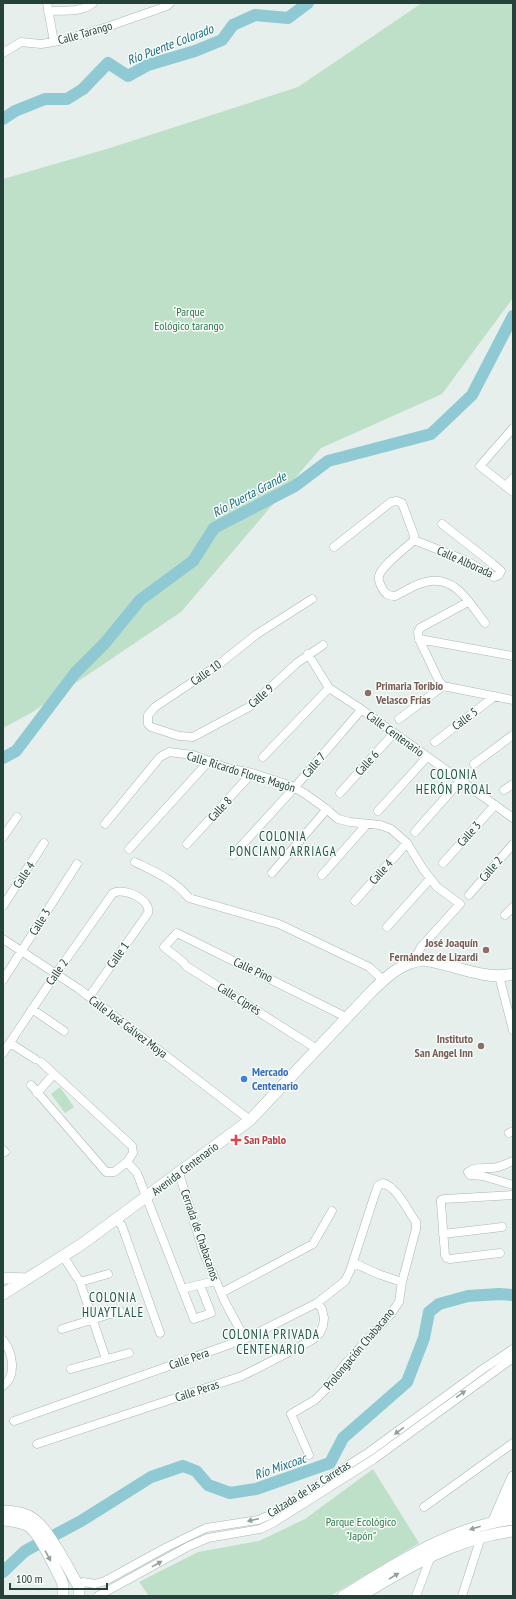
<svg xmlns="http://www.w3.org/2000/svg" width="516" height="1599" font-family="'PT Sans Narrow',sans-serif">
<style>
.green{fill:#bfe0c8}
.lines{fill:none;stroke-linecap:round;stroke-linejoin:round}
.river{stroke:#8ec9d4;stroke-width:12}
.street-casing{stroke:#a8b8b2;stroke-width:9}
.secondary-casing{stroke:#a4bbb3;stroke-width:12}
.street{stroke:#fff;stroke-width:8}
.secondary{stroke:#fff;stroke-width:11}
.oneway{fill:#92a09c}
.education-dot{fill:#8d6e63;stroke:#f7fbf9;stroke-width:1.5}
.shop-dot{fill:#3f7fe0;stroke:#f7fbf9;stroke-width:1.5}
.health-dot{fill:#e0444e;stroke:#f7fbf9;stroke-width:1.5}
.labels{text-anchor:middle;stroke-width:3;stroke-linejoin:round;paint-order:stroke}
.street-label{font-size:12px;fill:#24423a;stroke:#f7fbf9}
.park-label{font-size:12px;fill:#2d7a4b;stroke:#f7fbf9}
.education-label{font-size:12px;font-weight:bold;fill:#785e54;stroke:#f7fbf9;text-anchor:end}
.shop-label{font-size:12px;font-weight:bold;fill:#366cbe;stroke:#f7fbf9;text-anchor:start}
.health-label{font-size:12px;font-weight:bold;fill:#be3a42;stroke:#f7fbf9;text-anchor:start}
.water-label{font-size:13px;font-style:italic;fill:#1c6f80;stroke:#f7fbf9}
.neighbourhood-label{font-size:13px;letter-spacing:1px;fill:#1f5548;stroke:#f7fbf9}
</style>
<rect width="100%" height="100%" fill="#e6efeb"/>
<path class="green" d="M422,3H513V298L442,394L321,448L181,612L31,713L3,728V179L110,148L298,87Z
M60,1087L74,1107L65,1113L51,1094Z
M373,1469L419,1543L330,1596H149L139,1582L198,1552L259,1541L305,1519Z"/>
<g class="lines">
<path class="river" d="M3,119L15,111L45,99H67L83,89L108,63L128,76L148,65L195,51L222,40L233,25L255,15L288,18L308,3
M3,758L16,751L75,673L105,643L140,600L193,561L214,528L295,486L328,461L431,434L472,395L513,316
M3,1572L25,1551L81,1521L151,1477L183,1466L196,1471L208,1485L230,1493L256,1489L330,1463L343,1438L407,1382L424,1338L429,1312L439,1304L468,1296L499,1294L513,1295"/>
<g class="street-casing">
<path id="street" d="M47,3L54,42
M48,11C62,10 82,13 93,3
M3,53L21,42L41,44L60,41L107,27L167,6L170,3
M513,428L480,466L513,492
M506,486L513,478
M414,540C405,549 382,565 379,576C378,580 380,584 382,588C385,594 388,596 395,596C405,592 414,584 426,582C455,574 470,604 485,623
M334,547L391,502L397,501L402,503L414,535V540L467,561L494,577L499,575L501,571L493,564L442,524
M312,599L257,634L218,665L155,707L148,715V724L151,727L179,736L193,737L249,707L297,663L323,645
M468,602L420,628L418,632L419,639L439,681L443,686L513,700
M419,639L513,656
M308,654L329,688L358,707L513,818
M399,719L443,686
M435,742L495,696
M263,757L329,688
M474,764L513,735
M504,790L513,784
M340,793L394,733
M378,811L427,757
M105,824L160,757L169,752L193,755L227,768L252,773L289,785L304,793L325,808L338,819L350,822L380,825L391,829L407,843L423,869L437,887L460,904L421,947L414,960
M415,832L461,780
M3,837L17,817
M187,844L252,773
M129,849L208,762
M233,855L295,787L361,710
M135,862C155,872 175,880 189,898L279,924L369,967L383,980
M443,863L495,805
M272,873L327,809
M322,875L367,824
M469,895L513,844
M355,901L407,843
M3,906L44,843
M505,915L513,907
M387,927L430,879
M3,939L79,989L250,1120
M499,976L513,1030
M3,980L77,864
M32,1009L64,1031
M10,1043L35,1059
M317,1049L186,966L183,962L164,947L177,933L346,1017
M3,1053L55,975L113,893C124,887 152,900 148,913L89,997
M41,1062L132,1146L133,1153L127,1162
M31,1085L106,1172H114L127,1162L137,1173L194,1319L211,1313L200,1285
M37,1093L54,1074
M509,1133L513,1131
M3,1150L5,1152
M513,1161C506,1164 499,1168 491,1168C483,1168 475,1167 468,1172L470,1175L483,1176L513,1185
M179,1173L203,1251L225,1302L245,1339
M116,1219L122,1226L160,1333
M443,1234L502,1227
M500,1253L450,1259L447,1258L445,1255L441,1203V1200L444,1199L513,1195
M63,1256L80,1282L106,1359
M354,1263L378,1274L402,1282
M80,1282L108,1274
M182,1289L215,1281
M221,1293L313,1244L332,1211
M62,1329L120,1311
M3,1340C13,1353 17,1376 3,1386
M71,1369L129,1353
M14,1421L245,1339L317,1303L345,1281L350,1271L375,1194L378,1186L383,1183C398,1188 407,1210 416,1222V1229L402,1282L399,1302L390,1315L345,1364L326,1389L315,1400L291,1414L309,1455
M37,1444L242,1376L299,1347L312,1340L320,1333L323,1326L324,1318L322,1309L317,1303
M424,1507L513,1443
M79,1587L83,1582L95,1584L105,1581L167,1547L206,1528L258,1520L270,1515L369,1452L483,1369L513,1349
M98,1596L189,1546L208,1538L260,1529L273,1523L374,1459L513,1358
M416,1596L431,1556
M462,1596L481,1537"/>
</g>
<g class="secondary-casing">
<path id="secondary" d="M3,1278L27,1279
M3,1294L82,1244L250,1120L369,994C385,978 401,962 424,960C453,964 484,981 513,974
M3,1511C14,1511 26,1513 35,1520C50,1532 69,1570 79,1587V1596
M3,1520C12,1521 23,1522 30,1527C41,1536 54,1566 61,1579L63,1585V1596
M505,1520L513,1497
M493,1523L513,1477
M343,1596C395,1564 451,1527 513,1519
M360,1596C408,1567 456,1538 513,1531"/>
</g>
<use href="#street" class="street"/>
<use href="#secondary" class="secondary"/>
</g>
<defs><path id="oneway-solid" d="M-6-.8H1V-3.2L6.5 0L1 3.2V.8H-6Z"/></defs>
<g class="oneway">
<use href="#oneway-solid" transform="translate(461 1394) rotate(-36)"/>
<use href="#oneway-solid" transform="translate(399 1431) rotate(144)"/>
<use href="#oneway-solid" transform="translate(253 1520) rotate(167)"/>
<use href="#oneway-solid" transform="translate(475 1528) rotate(163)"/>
<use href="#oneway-solid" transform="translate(48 1556) rotate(62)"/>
<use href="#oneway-solid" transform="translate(157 1564) rotate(-29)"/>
<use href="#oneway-solid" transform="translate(394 1576) rotate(-31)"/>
</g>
<g class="education-dot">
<circle cx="368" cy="693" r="4"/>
<circle cx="486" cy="950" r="4"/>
<circle cx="481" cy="1046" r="4"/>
</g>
<circle class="shop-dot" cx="244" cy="1079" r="4"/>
<path class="health-dot" d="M234 1134h4v4h4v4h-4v4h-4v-4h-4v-4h4z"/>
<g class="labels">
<g class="street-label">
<text transform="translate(85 33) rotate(-16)" y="4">Calle Tarango</text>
<text transform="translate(465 562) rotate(24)" y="4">Calle Alborada</text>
<text transform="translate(206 673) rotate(-35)" y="4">Calle 10</text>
<text transform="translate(261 696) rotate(-41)" y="4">Calle 9</text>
<text transform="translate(465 719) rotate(-37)" y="4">Calle 5</text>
<text transform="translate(395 734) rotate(36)" y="4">Calle Centenario</text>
<text transform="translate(367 763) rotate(-48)" y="4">Calle 6</text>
<text transform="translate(314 765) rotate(-49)" y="4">Calle 7</text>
<text transform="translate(241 772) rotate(17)" y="4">Calle Ricardo Flores Magón</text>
<text transform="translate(220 809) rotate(-47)" y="4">Calle 8</text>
<text transform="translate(469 834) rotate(-48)" y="4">Calle 3</text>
<text transform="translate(491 869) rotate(-49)" y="4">Calle 2</text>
<text transform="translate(381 872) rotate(-48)" y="4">Calle 4</text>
<text transform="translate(24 875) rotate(-57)" y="4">Calle 4</text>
<text transform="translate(40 922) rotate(-58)" y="4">Calle 3</text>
<text transform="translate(118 955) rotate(-55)" y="4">Calle 1</text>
<text transform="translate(253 970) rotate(25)" y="4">Calle Pino</text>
<text transform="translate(57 972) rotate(-55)" y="4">Calle 2</text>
<text transform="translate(239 999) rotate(32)" y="4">Calle Ciprés</text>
<text transform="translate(128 1027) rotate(37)" y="4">Calle José Gálvez Moya</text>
<text transform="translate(185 1169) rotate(-37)" y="4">Avenida Centenario</text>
<text transform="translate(200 1235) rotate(71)" y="4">Cerrada de Chabacanos</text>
<text transform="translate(359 1349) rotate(-50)" y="4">Prolongación Chabacano</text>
<text transform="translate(189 1359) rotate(-19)" y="4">Calle Pera</text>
<text transform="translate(197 1391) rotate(-18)" y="4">Calle Peras</text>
<text transform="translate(309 1489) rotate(-32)" y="4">Calzada de las Carretas</text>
</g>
<g class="park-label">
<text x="189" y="316">´Parque<tspan x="189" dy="14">Eológico tarango</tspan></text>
<text x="361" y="1526">Parque Ecológico<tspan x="361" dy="14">"Japón"</tspan></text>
</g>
<g class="education-label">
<text x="376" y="690" text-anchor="start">Primaria Toribio<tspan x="376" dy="14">Velasco Frías</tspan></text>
<text x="478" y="947">José Joaquín<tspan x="478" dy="14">Fernández de Lizardi</tspan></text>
<text x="473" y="1043">Instituto<tspan x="473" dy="14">San Angel Inn</tspan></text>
</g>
<g class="shop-label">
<text x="252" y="1076">Mercado<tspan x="252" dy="14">Centenario</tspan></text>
</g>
<g class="health-label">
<text x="244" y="1144">San Pablo</text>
</g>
<g class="water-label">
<text transform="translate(170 44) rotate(-21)" y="5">Río Puente Colorado</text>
<text transform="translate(249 494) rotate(-28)" y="5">Río Puerta Grande</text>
<text transform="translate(280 1466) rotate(-19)" y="5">Río Mixcoac</text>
</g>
<g class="neighbourhood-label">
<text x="454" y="779">COLONIA<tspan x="454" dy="15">HERÓN PROAL</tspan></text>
<text x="283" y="841">COLONIA<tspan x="283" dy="15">PONCIANO ARRIAGA</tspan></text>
<text x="113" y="1302">COLONIA<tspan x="113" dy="15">HUAYTLALE</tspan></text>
<text x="271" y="1339">COLONIA PRIVADA<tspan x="271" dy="15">CENTENARIO</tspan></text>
</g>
</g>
<rect width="516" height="1599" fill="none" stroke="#24423a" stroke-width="8"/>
<path d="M10 1583v6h97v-6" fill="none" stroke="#24423a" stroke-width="2"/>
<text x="16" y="1583" font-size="12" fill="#24423a" stroke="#f7fbf9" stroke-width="3" paint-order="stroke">100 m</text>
</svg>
